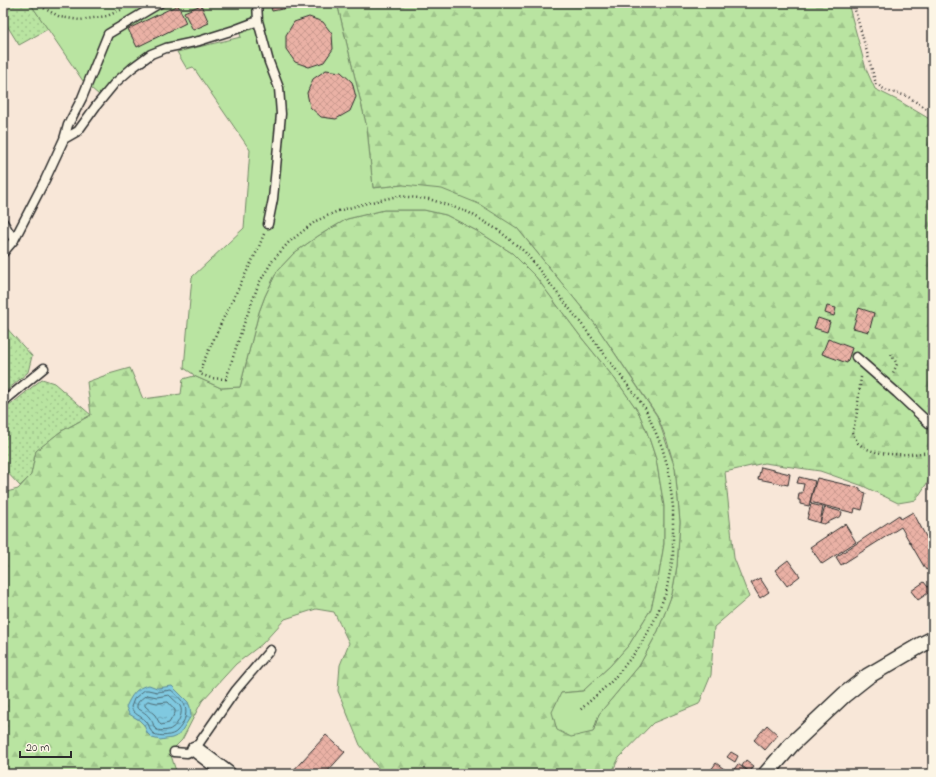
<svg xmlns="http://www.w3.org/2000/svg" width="936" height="777" font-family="'Indie Flower',sans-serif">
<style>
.grass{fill:url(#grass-dots);stroke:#728866}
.forest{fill:url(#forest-firs);stroke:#728866}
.garden{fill:#b9e4a1;stroke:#728866}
.water{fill:url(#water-ripples);stroke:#5e8a98}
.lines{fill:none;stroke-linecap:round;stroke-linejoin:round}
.shore{stroke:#4d6a73;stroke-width:1}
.building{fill:url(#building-cross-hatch);stroke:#2b2b2b}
.lane-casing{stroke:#2b2b2b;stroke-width:11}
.street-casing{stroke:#2b2b2b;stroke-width:18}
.path{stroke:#2b2b2b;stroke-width:2.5;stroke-dasharray:1 3;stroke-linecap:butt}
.lane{stroke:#fcf5e5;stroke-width:8}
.street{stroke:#fcf5e5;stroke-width:15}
</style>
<defs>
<pattern id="grass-dots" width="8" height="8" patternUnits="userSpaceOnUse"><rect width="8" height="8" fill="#b9e4a1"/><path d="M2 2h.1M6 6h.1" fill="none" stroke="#9fc48b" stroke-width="1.8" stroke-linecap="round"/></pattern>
<pattern id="forest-firs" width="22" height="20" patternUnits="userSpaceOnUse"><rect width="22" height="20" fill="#b9e4a1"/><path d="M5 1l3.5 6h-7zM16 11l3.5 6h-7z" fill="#9fc48b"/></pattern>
<pattern id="water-ripples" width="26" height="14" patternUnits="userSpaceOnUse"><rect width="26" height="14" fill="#80c9e0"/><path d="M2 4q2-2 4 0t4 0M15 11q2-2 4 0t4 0" fill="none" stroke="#69a3b6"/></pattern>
<pattern id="building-cross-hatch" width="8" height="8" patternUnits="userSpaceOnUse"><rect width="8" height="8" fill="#eab1a5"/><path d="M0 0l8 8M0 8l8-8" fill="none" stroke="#c9988e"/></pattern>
</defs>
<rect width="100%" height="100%" fill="#f8e7d8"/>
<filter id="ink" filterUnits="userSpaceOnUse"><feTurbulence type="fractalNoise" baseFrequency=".025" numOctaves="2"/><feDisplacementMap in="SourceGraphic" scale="8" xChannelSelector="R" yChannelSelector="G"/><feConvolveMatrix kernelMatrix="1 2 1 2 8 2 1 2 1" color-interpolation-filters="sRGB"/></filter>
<g filter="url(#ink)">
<path class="grass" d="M3,3H30L48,29L19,45L3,19Z
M3,324L32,356L28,372L3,394Z
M42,379L54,383L91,415L60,432L36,451L31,475L20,486L3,468V411Z"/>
<path class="forest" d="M337,3H848L866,69L875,89L899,101L933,121V474L916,500L898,503L863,486L820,471L764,463L725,472L734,558L749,597L714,627L711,675L699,704L653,723L619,758L611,774H383L360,745L338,691L340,665L349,643L334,612L316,609L285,619L262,644L236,664L202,701L182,740L170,752L175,768L179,774H3V493L18,489L31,475L36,451L60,432L91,415L87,382L109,374L130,368L143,399L181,394L183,379L194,376L221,388L240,387L259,312L265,296L277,271L294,253L318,236L347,219L384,210H424L446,215L479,232L512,253L536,277L581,337L619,384L638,411L647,432L656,459L664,506V544L658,580L651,609L629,645L610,666L583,691L561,693L593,732L599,714L639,666L658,631L672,594L677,566L680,522L675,468L667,441L657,415L595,324L517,228L403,185L373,188L367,128Z"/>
<path class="garden" d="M30,3H337L367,128L373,188L403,185L442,189L479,204L517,228L595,324L657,416L675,468L680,522L677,566L672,594L658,631L639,666L599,714L593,732L571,737L557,730L552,712L561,693L583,691L610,666L629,645L651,609L658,580L664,544V506L656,459L647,432L638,411L619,384L581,337L536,277L512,253L479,232L446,215L424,210H384L347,219L318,236L294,253L277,271L265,296L259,312L240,387L221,388L194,376L193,374L184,368L192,277L244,228L250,150L193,67L187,69L177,52L241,37L237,25L202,37L156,49L132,62L99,95L83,81Z"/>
<path class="water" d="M149,685L157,688L172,686L188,702L190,707L191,716L179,735L172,738L160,740L152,738L147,733L144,725L139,720L129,714L126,707C131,696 136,687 149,685Z"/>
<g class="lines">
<path class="shore" d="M145,690H148L157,692L171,690C175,693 184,702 185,706C188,715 183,725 177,731C173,736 160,737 154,734C149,731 150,725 146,721C141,716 133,714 131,707L134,699Z
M147,695L157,697L169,695C172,698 178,703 180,706C184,712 178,725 172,728C169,731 161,731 157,730C153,728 154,723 151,720C148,714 142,711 137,708C136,702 142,698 147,695Z
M148,701L157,703L168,702L175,710V713L169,723L161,725L160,724L155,715L145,706V704Z"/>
</g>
<path class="building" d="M270,3H303V5L272,11Z
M178,5L186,23L137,47L128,29Z
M201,5L209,23L193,30L184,12Z
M309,17L323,22L332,34L333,49L324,62L309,67L295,62L286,49V35L294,22Z
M326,70L341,72L352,82L356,97L350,111L336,119L321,117L310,107L307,93L313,79Z
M827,306L836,308L834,316L825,313Z
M859,308L874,313L869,332L853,328Z
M818,318L830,322L827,332L814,328Z
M828,339L852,348L847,363L822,354Z
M761,467L790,474L788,485L758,479Z
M799,477L815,481L809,506L800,504V500H798L799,493H802L804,484L797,483Z
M817,478L860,488V491L866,493L862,510L855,508L854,513L810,502Z
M811,504L823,507L820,523L807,519Z
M825,507L842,512L841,516L824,524L820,523Z
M913,512L933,550V566L926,570L901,527L841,565L836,557L899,515L901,519Z
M845,524L856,542L822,564L810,547Z
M788,560L800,576L787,586L775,570Z
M760,578L769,592L760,598L751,583Z
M924,582L931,591L918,600L911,591Z
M767,725L778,735L765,750L754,740Z
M326,735L345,752L325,774H290Z
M731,752L738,756L735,762L727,757Z
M746,760L754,766L750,772L742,766Z
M716,763L731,774H708Z
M738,764L751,774H734L732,772Z"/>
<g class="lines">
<g class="lane-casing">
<path id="lane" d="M257,3L258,21L269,62L279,88L281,114L273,199L268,224
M64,139L78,131L96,106L114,84L132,68L151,54L166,48L199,41L234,30L258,21
M3,222L14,240
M3,253L14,240L45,180L64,139L68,125L82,98L108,34L160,3
M856,357L897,393L933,427
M3,402L44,368
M174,752L187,753L195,749L236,690L270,650"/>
</g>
<g class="street-casing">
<path id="street" d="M195,749L228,774
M766,774L791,745L844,695L868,676L921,645L933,639"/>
</g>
<path class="path" d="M38,3L42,7L60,17L80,20L107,16L123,9
M853,3L876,84L887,91L907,96L933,113
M264,234L258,249L223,319L202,365L200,374L211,378L226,379L242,329L259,283L273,260L289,242L316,221L338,211L363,204L398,196L429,199L468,212L498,230L525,252L580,322L645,408L662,447L668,468L673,507V556L666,593L653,623L638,649L612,681L580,710
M891,354L897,364L893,373
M861,377L856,420L852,432C854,436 856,440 858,443C876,459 911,454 933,452"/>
<use href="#lane" class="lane"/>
<use href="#street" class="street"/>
</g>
</g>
<rect width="936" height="777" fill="none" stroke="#fcf5e5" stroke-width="16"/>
<rect x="8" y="8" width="920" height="761" fill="none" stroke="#2b2b2b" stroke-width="1.5" filter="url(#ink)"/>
<path d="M20 751v6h51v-6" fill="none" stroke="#2b2b2b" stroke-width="2"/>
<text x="26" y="751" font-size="12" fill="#2b2b2b" stroke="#fcf5e5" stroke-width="3" paint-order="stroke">20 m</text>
</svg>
